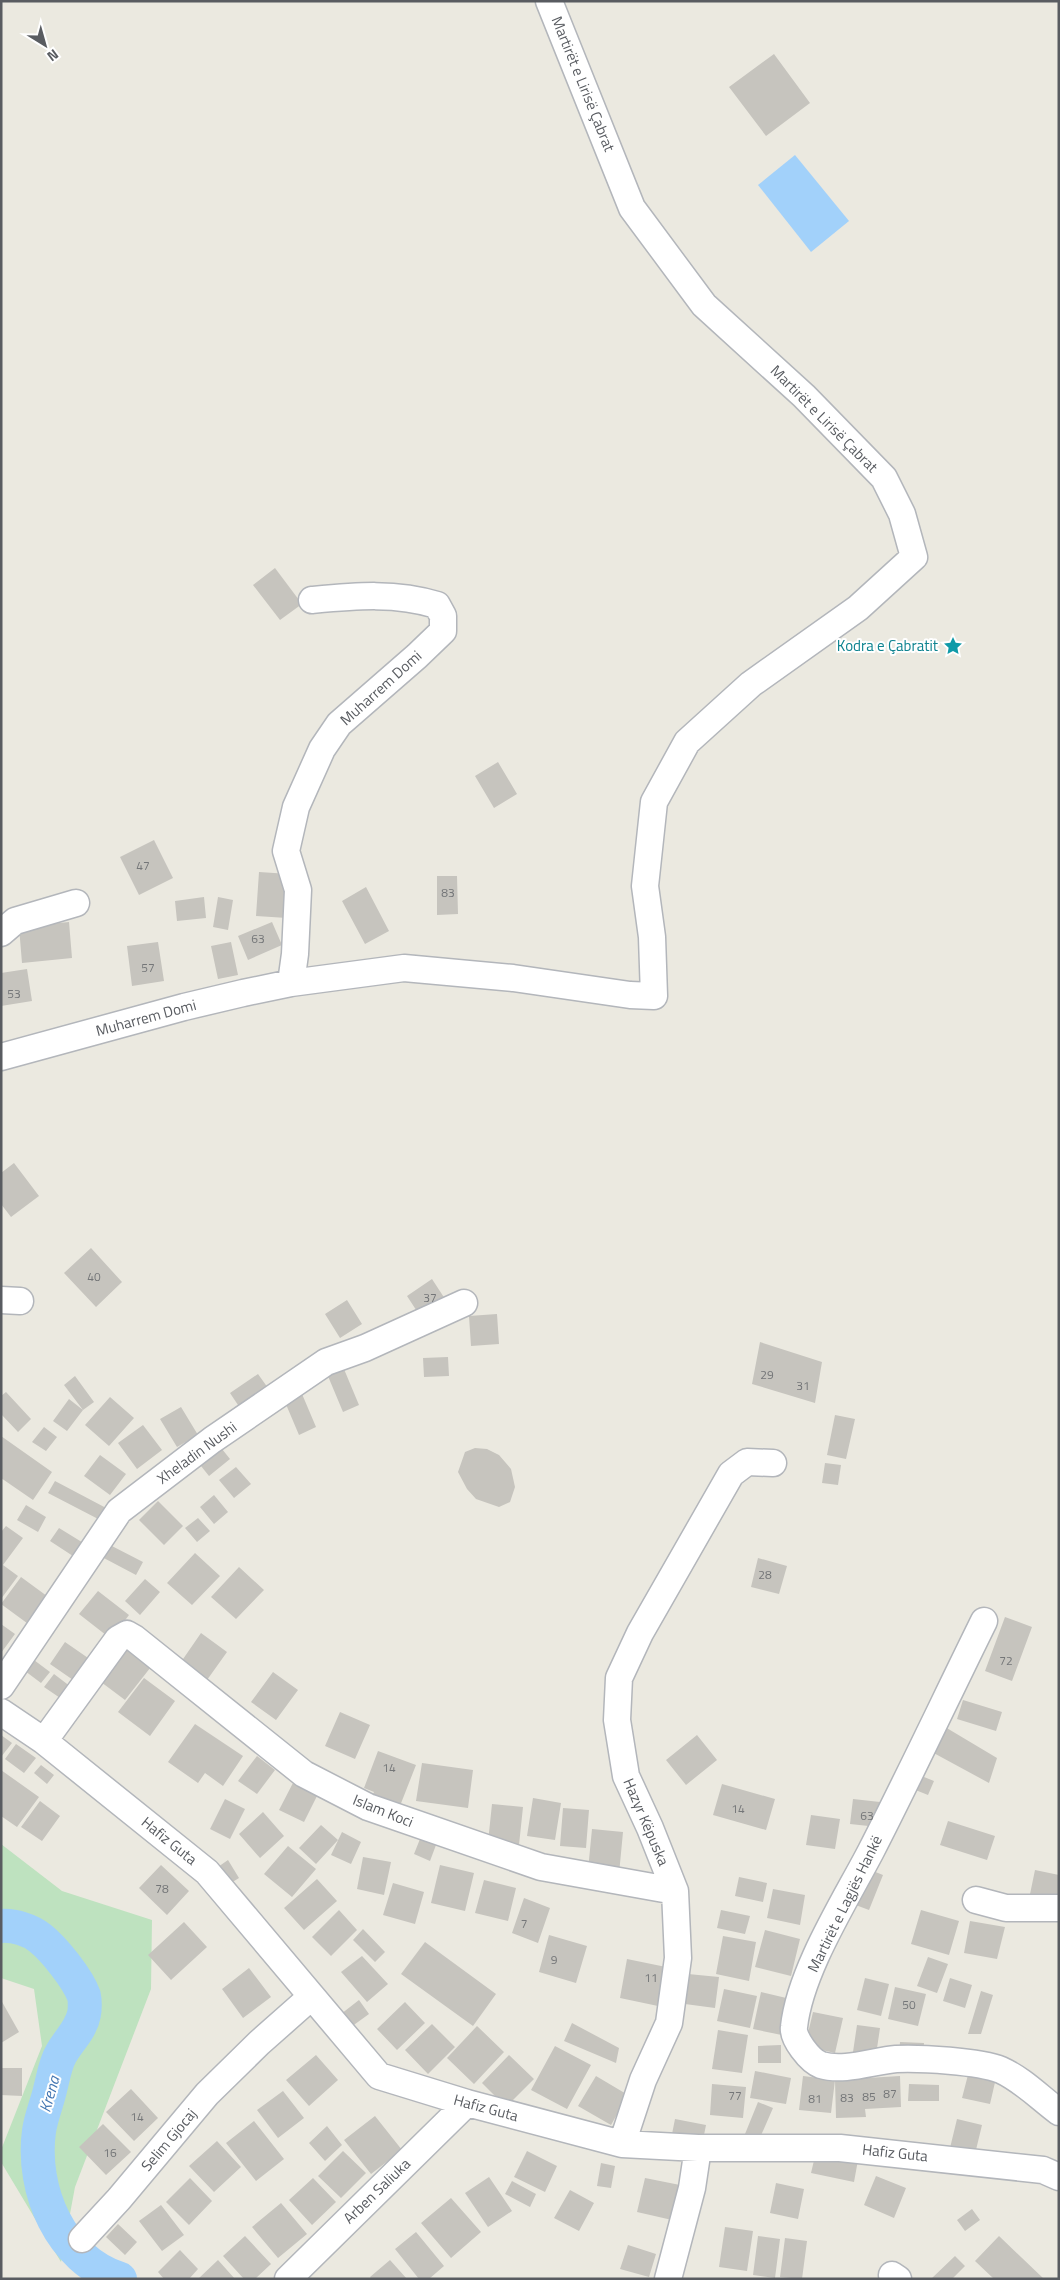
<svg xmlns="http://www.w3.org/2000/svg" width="1060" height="2280" font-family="'Titillium Web',sans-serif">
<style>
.green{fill:#bee2bf}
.water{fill:#a2d1fa}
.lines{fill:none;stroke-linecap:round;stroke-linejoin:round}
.river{stroke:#a2d1fa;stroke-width:34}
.building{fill:#c6c4be}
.minor-casing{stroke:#b3b6bb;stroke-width:29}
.minor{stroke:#fff;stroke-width:26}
.labels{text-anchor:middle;stroke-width:4;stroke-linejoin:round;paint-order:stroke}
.number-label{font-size:12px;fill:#747678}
.street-label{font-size:15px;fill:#595c61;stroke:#fff}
.culture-label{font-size:15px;fill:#0d838f;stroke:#fff;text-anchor:end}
.water-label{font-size:16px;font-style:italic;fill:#4477b2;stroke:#fff}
</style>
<rect width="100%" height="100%" fill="#ebe9e0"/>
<path class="green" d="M1,1844L62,1891L152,1920L151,1989L75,2187L61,2262L1,2162V2150L42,2046L34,1989L1,1978Z"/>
<path class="water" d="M795,155L849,221L811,252L758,185Z"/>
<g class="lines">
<path class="river" d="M1,1926C14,1925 30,1930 40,1938C54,1949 78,1979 84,1996C85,2000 85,2010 84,2014C81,2030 68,2041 61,2054C55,2064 53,2079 50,2090C47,2103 41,2117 39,2131C31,2190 60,2259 120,2279"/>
</g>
<path class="building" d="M774,54L810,103L766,136L729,87Z
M275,568L302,604L280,620L253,585Z
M498,762L517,794L494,808L475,776Z
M154,840L173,878L139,895L120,857Z
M259,872L289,874L287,918L256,916Z
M437,876H457L458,914L437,915Z
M366,887L389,931L365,944L342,901Z
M204,897L206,918L177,921L175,901Z
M218,897L233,900L228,930L213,927Z
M69,922L72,958L22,963L19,927Z
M272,922L282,945L248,960L238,936Z
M158,942L164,981L132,986L127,946Z
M231,942L238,975L218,979L211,946Z
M27,969L32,1001L1,1006V973Z
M14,1163L39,1196L11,1217L1,1204V1173Z
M91,1248L122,1282L96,1307L64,1273Z
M432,1279L447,1302L422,1319L407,1296Z
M347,1300L362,1324L340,1338L325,1314Z
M497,1314L499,1344L471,1346L469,1316Z
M760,1342L822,1362L815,1403L752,1384Z
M448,1357L449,1376L424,1377L423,1358Z
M341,1362L359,1405L343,1412L325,1369Z
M258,1374L273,1395L244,1414L230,1393Z
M75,1376L94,1402L83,1410L67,1431L53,1421L69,1399L83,1410L64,1385Z
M6,1392L31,1419L18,1432L1,1414V1396Z
M302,1394L316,1427L299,1435L285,1402Z
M110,1397L134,1418L109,1446L85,1425Z
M181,1407L198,1435L177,1447L160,1419Z
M835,1415L855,1419L846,1459L827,1455Z
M143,1425L162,1450L137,1469L118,1443Z
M44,1427L57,1437L46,1451L32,1442Z
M1,1436L52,1472L33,1500L1,1478Z
M218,1444L230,1459L209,1476L197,1461Z
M475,1448L487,1449L499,1455L511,1469L515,1487L510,1502L499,1507L476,1499L467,1489L458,1472L465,1452Z
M100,1455L126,1474L110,1495L84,1476Z
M825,1463L841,1465L838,1485L822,1483Z
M236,1467L251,1484L234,1498L219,1480Z
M55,1481L108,1509L102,1521L48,1493Z
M214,1495L228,1512L214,1524L200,1507Z
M158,1501L183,1526L164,1545L139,1520Z
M26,1505L46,1517L38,1532L17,1520Z
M198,1518L210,1531L197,1542L185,1528Z
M6,1526L23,1538L3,1565L18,1576L1,1599V1532Z
M59,1528L85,1544L76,1558L50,1541Z
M108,1544L143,1562L136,1575L100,1556Z
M195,1553L220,1576L192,1605L167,1583Z
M758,1558L787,1566L779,1594L751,1587Z
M239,1567L264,1590L236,1619L211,1597Z
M21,1577L51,1599L31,1626L1,1604Z
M145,1579L160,1592L140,1615L125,1601Z
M98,1591L129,1615L111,1639L79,1614Z
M1005,1617L1032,1627L1012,1681L985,1671Z
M1,1624L15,1634L1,1653Z
M201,1633L227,1652L207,1680L181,1662Z
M126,1641L154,1663L125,1700L97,1679Z
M65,1642L91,1660L76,1682L50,1664Z
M34,1660L50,1672L41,1683L25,1671Z
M273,1672L298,1690L276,1720L251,1702Z
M54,1674L75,1690L66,1702L44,1687Z
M144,1678L175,1701L150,1736L118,1712Z
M963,1700L1002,1712L996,1731L957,1719Z
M340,1712L370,1725L355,1759L325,1746Z
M195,1724L243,1756L223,1786L205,1773L198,1783L168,1762Z
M940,1724L997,1758L989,1783L930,1751Z
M1,1735L12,1743L1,1757Z
M697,1735L717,1760L686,1785L666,1760Z
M16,1744L36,1758L24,1773L5,1759Z
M378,1751L416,1765L398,1811L370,1800L374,1792L364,1788Z
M257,1756L275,1770L257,1794L238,1781Z
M422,1763L473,1770L468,1808L416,1801Z
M41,1765L54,1775L47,1784L34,1773Z
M1,1770L39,1797L17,1827L1,1816Z
M914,1773L934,1781L928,1795L908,1787Z
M294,1781L318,1794L304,1822L279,1810Z
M722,1784L775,1799L766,1830L713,1815Z
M533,1798L561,1803L555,1840L527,1836Z
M225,1799L245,1809L230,1839L210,1829Z
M853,1799L880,1802L878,1827L850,1824Z
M40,1801L60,1816L42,1841L21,1827Z
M492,1804L523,1807L519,1845L488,1842Z
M563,1808L589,1810L586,1848L560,1846Z
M263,1812L284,1836L260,1858L239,1834Z
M811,1815L840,1819L835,1849L806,1845Z
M948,1821L995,1836L987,1860L940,1845Z
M321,1825L338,1840L316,1864L299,1848Z
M592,1829L623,1832L619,1874L588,1870Z
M342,1832L361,1842L351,1864L331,1855Z
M420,1839L436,1845L430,1861L414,1854Z
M288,1846L316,1869L292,1897L264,1874Z
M363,1857L391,1862L384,1895L357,1889Z
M228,1860L239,1878L226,1886L215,1869Z
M161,1865L189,1891L167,1915L139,1888Z
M440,1865L474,1873L465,1911L431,1903Z
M868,1869L883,1875L869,1910L853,1904Z
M1035,1870L1059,1875V1901L1029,1899Z
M739,1877L767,1883L763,1902L735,1896Z
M317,1879L337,1901L304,1930L284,1908Z
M484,1880L516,1888L508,1921L475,1913Z
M393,1883L424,1892L415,1924L383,1915Z
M773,1889L805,1895L800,1925L767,1918Z
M524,1898L550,1908L538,1943L512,1933Z
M339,1910L357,1930L331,1956L312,1937Z
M721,1910L750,1916L745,1934L717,1928Z
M921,1910L959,1921L949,1955L911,1944Z
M970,1921L1005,1927L997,1959L964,1953Z
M184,1922L207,1947L171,1980L148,1955Z
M363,1929L385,1952L375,1962L353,1940Z
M765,1930L800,1939L791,1976L755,1967Z
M549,1935L587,1946L576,1983L539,1972Z
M723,1936L756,1942L749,1981L716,1974Z
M425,1942L496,1994L473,2026L401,1974Z
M362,1956L388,1984L367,2002L341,1972Z
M928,1957L948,1964L937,1993L917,1986Z
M627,1959L666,1967L658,2006L620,1998Z
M249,1968L271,1997L243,2018L222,1989Z
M688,1974L719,1977L715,2008L685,2004Z
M865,1978L889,1984L881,2016L857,2010Z
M950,1978L972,1985L965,2008L943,2001Z
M895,1987L926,1994L918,2026L888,2019Z
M724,1989L757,1996L750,2028L717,2021Z
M981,1991L993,1995L981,2034H968Z
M761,1992L799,2001L791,2037L753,2029Z
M1,2000L19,2032L1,2043Z
M359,2000L369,2014L351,2027L341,2014Z
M405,2002L425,2023L397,2050L377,2029Z
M813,2012L843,2018L835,2053L805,2046Z
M572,2023L619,2048L616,2063L564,2041Z
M432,2024L455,2047L428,2074L405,2050Z
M857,2025L880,2028L876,2055L853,2052Z
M477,2026L504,2052L474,2084L447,2058Z
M718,2030L748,2035L742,2073L712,2069Z
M900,2042L924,2043L923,2057L899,2055Z
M781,2045V2063H758V2046Z
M555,2046L591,2065L567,2109L531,2090Z
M316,2055L338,2080L309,2106L286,2080Z
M509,2055L534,2079L506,2107L482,2083Z
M1,2068H22V2096L1,2095Z
M755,2071L791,2078L786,2104L750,2098Z
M969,2071L996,2078L990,2104L962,2098Z
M596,2076L628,2095L611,2125L578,2106Z
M803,2076L835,2080L831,2113L799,2110Z
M900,2076L901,2107L865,2109L866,2117L836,2118L835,2080Z
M712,2084L746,2087L743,2118L710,2115Z
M909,2084L939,2085V2101H908Z
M131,2089L158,2118L134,2141L106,2112Z
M283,2091L304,2118L278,2138L257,2110Z
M758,2102L773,2108L759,2140L745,2134Z
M375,2116L402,2150L371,2174L344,2140Z
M675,2119L706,2125L702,2145L671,2139Z
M957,2119L982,2125L975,2154L950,2148Z
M254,2121L284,2159L256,2181L226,2143Z
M103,2124L131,2152L106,2175L79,2147Z
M327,2126L342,2145L325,2161L309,2143Z
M217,2141L241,2167L214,2192L189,2166Z
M343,2151L366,2173L341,2198L318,2176Z
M527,2151L557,2166L545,2192L514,2177Z
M816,2152L858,2160L854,2182L811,2173Z
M601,2163L615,2166L611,2188L597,2186Z
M876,2176L906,2188L894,2218L864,2205Z
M489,2177L512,2211L488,2227L465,2193Z
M190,2178L212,2201L189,2225L166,2202Z
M313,2178L336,2202L312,2225L289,2200Z
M645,2178L680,2185L672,2220L637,2212Z
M512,2181L536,2194L530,2207L505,2194Z
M776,2183L804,2189L798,2219L770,2213Z
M570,2190L594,2203L579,2231L554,2218Z
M451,2198L481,2232L451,2258L421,2223Z
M281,2203L307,2234L278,2258L252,2227Z
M161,2205L184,2235L162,2251L139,2221Z
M972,2209L980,2220L965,2231L957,2220Z
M118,2224L137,2242L125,2255L106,2237Z
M725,2227L753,2231L747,2271L719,2267Z
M416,2232L444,2266L429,2279H419L395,2249Z
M245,2236L271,2264L255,2279H244L223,2256Z
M758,2236L780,2239L775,2278L753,2275Z
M999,2236L1044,2279H994L975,2261Z
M785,2238L807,2241L802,2279L780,2277Z
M628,2245L656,2254L649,2277L620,2269Z
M180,2250L198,2269L189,2279H164L158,2272Z
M955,2256L965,2266L952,2279H931Z
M218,2260L235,2279H198Z
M390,2260L407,2279H371L370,2277Z"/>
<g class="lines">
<g class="minor-casing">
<path id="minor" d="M1,933L15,921L76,903
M291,983L295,954L298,890L286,851L296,807L322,749L339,724L417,656L443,631V616L437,605C396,592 355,596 312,600
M1,1057L184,1007L243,993L291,983L404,968L513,978L630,995L654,996L652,937L645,886L654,802L687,742L751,684L858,608L914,557L902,514L884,478L804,396L704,305L632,208L549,1
M1,1300L20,1301
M984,1621C946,1698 910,1775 871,1851C845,1901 800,1971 794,2027C792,2038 810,2061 821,2065C844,2072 873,2061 896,2059C920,2058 979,2061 1001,2070C1023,2080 1040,2098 1059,2112
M1,1686L119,1511L212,1440L326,1362L365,1348L464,1303
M1,1712L44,1741L207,1872L379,2076L467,2103L622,2144L698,2148H840L1043,2170L1059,2177
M44,1741L118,1639L127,1634L134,1638L304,1774L368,1807L541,1867L675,1891
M976,1900L1006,1908H1059
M622,2144L643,2080L669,2023L678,1958L675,1891L650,1828L626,1776L617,1720L619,1678L640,1633L731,1474L747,1462L773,1463
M82,2239L119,2199L207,2094L259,2043L311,1997
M892,2275L898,2279
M288,2279L467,2103
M668,2279L692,2188L698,2148"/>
</g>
<use href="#minor" class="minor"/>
</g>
<defs>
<g id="sight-bare" transform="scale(1.5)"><path d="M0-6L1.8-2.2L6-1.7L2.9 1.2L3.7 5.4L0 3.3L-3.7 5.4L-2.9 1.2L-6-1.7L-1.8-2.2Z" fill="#0f9aa8" stroke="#fff" stroke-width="2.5" paint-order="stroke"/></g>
</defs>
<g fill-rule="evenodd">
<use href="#sight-bare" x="953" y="646"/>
</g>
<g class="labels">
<g class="number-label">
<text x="143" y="870">47</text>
<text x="448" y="897">83</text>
<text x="258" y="943">63</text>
<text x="148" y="972">57</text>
<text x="14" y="998">53</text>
<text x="94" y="1281">40</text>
<text x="430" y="1302">37</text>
<text x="767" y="1379">29</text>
<text x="803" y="1390">31</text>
<text x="765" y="1579">28</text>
<text x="1006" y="1665">72</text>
<text x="389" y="1772">14</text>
<text x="738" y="1813">14</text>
<text x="867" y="1820">63</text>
<text x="162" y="1893">78</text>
<text x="524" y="1928">7</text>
<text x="554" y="1964">9</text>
<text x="651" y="1982">11</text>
<text x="909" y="2009">50</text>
<text x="890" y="2098">87</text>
<text x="735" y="2100">77</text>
<text x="869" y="2101">85</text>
<text x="847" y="2102">83</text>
<text x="815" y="2103">81</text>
<text x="137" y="2121">14</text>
<text x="110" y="2157">16</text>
</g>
<g class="street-label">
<text transform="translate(583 84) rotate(68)" y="5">Martirët e Lirisë Çabrat</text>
<text transform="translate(824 419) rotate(45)" y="5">Martirët e Lirisë Çabrat</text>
<text transform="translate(381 688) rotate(-42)" y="5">Muharrem Domi</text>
<text transform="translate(146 1018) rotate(-15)" y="5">Muharrem Domi</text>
<text transform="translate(197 1453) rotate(-36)" y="5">Xheladin Nushi</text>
<text transform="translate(383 1811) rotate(22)" y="5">Islam Koci</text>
<text transform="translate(646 1822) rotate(67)" y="5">Hazyr Këpuska</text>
<text transform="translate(169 1841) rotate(39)" y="5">Hafiz Guta</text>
<text transform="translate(845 1904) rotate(-64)" y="5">Martirët e Lagjës Hankë</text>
<text transform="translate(486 2108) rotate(15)" y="5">Hafiz Guta</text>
<text transform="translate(169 2140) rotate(-50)" y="5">Selim Gjocaj</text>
<text transform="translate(895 2153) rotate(6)" y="5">Hafiz Guta</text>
<text transform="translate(377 2191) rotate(-44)" y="5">Arben Saliuka</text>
</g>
<g class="culture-label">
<text x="938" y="651">Kodra e Çabratit</text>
</g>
<g class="water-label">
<text transform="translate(49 2094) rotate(-74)" y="6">Krena</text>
</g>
</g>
<rect width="1060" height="2280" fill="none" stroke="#595c61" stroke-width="5"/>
<g transform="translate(45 45) rotate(143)" stroke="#ffffff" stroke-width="4" paint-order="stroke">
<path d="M0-4L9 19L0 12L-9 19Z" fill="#595c61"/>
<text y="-8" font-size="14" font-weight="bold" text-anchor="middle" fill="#595c61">N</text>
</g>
</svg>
